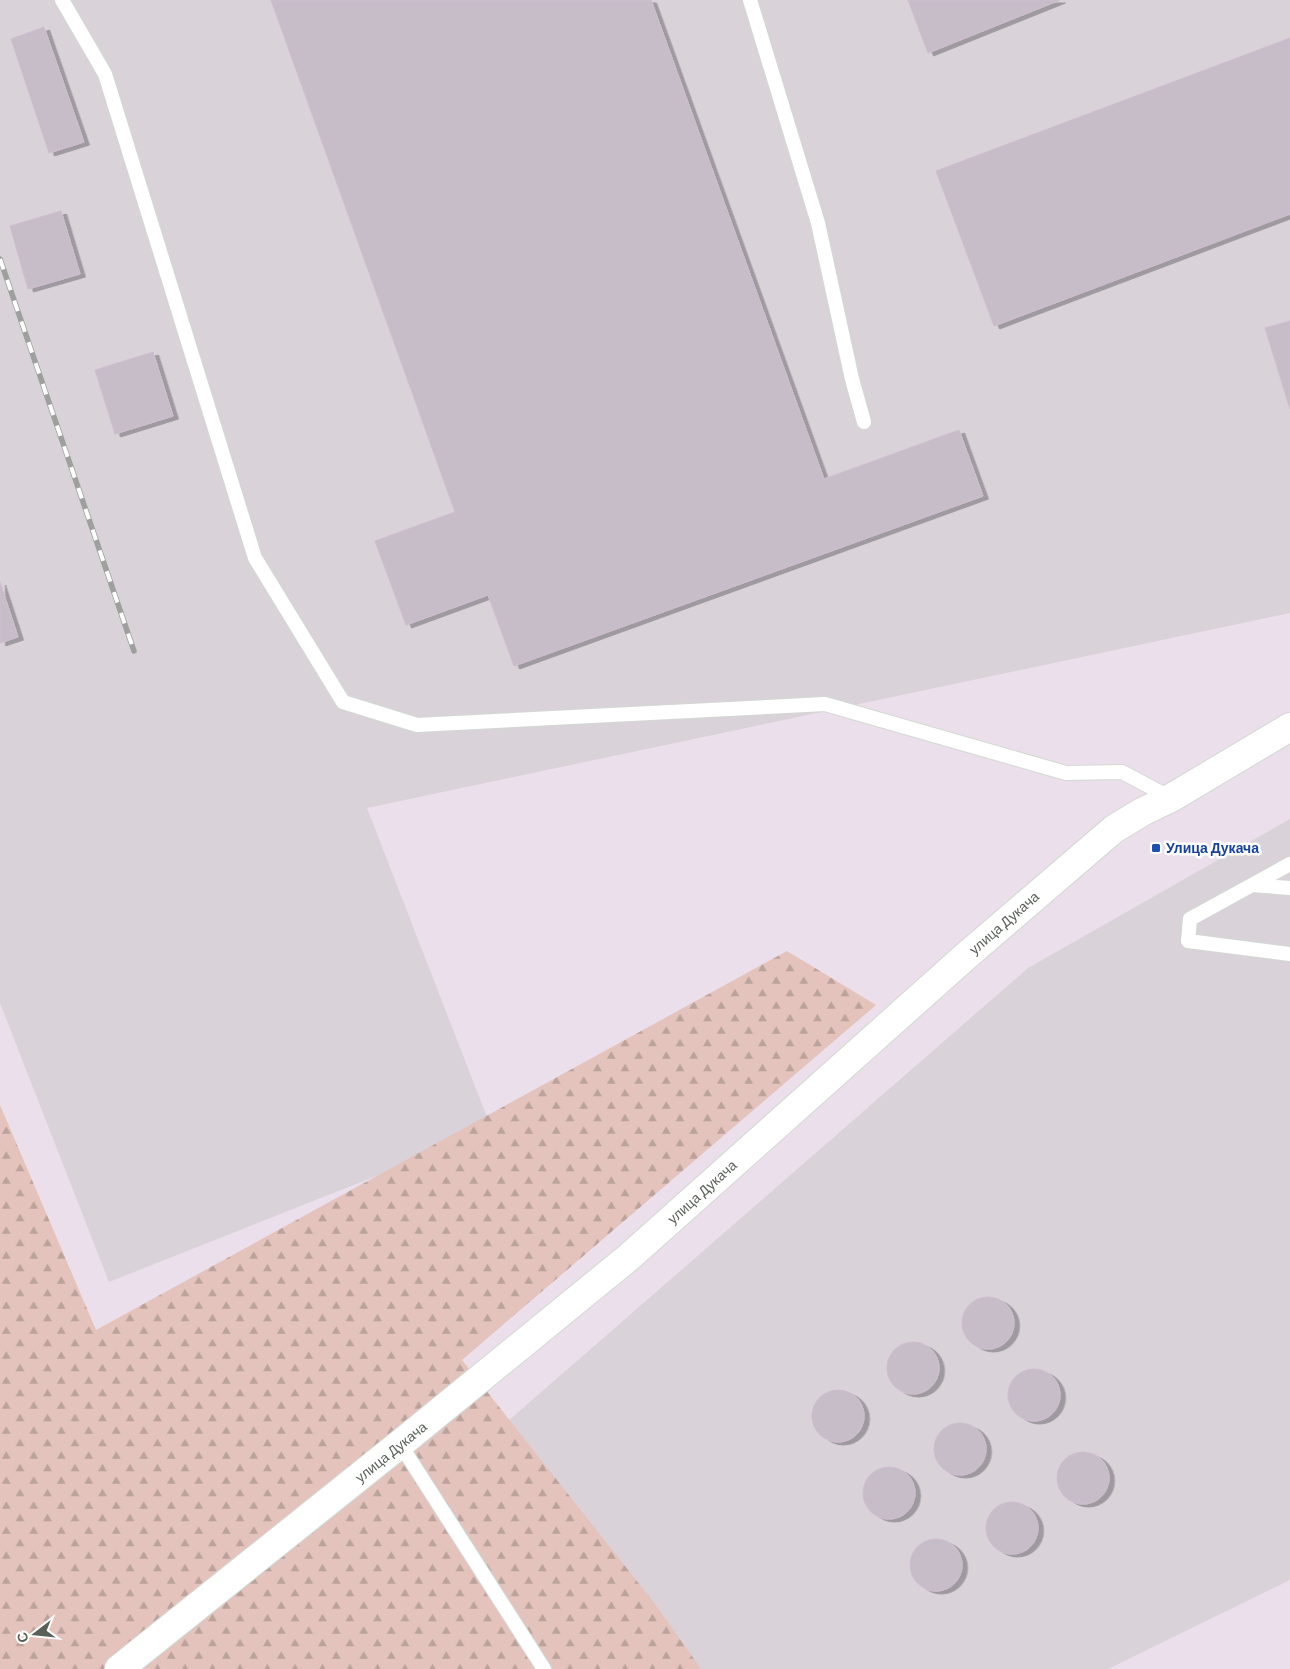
<svg xmlns="http://www.w3.org/2000/svg" width="1290" height="1669" font-family="Barlow,sans-serif">
<style>
.industrial{fill:#d9d2d9}
.forest{fill:url(#forest-firs)}
.building{fill:#c7bdc9;stroke:#cebdcf;filter:url(#shadow)}
.lines{fill:none;stroke-linecap:round;stroke-linejoin:round}
.service-casing{stroke:#d3d9d2;stroke-width:16}
.minor-casing{stroke:#d3d9d2;stroke-width:30}
.service{stroke:#fff;stroke-width:14}
.minor{stroke:#fff;stroke-width:28}
.rail-casing{stroke:#9ea09d;stroke-width:5.5}
.rail{stroke:#fff;stroke-width:4;stroke-dasharray:11;stroke-linecap:butt}
.transit-dot{fill:#1a4fb4;stroke:#fff;stroke-width:2}
.labels{text-anchor:middle;stroke-width:5;stroke-linejoin:round;paint-order:stroke}
.transit-label{font-size:14px;font-weight:bold;fill:#164399;stroke:#fff;text-anchor:start}
.street-label{font-size:14px;fill:#5a6058;stroke:#fff}
</style>
<defs>
<pattern id="forest-firs" width="22" height="20" patternUnits="userSpaceOnUse" patternTransform="scale(1.25)"><rect width="22" height="20" fill="#e3c3bb"/><path d="M5 1l3.5 6h-7zM16 11l3.5 6h-7z" fill="#bba29b"/></pattern>
<filter id="shadow"><feDropShadow dx="5.5" dy="3" stdDeviation="0" flood-color="#0004"/></filter>
</defs>
<rect width="100%" height="100%" fill="#ebdfeb"/>
<path class="industrial" d="M0,0H1290V613L367,808L492,1130L109,1282L0,1003Z
M1290,819V1580L1108,1669H660L492,1435L1028,968Z"/>
<path class="forest" d="M787,951L876,1005L462,1360L655,1604L701,1669H0V1105L96,1330Z"/>
<path class="building" d="M271,0H651L824,479L959,430L983,496L514,666L488,595L406,625L375,541L455,512Z
M908,0H1060L928,53Z
M44,27L84,142L49,153L11,39Z
M1290,38V214L994,326L936,171Z
M61,211L80,274L28,289L10,226Z
M1290,321V409L1265,328Z
M153,352L173,416L115,434L95,370Z
M0,582L18,637L0,643Z
M962 1323a26 26 0 1 1 52 0a26 26 0 1 1-52 0Z
M887 1368a26 26 0 1 1 52 0a26 26 0 1 1-52 0Z
M1008 1395a26 26 0 1 1 52 0a26 26 0 1 1-52 0Z
M812 1416a26 26 0 1 1 52 0a26 26 0 1 1-52 0Z
M934 1449a26 26 0 1 1 52 0a26 26 0 1 1-52 0Z
M1057 1478a26 26 0 1 1 52 0a26 26 0 1 1-52 0Z
M863 1493a26 26 0 1 1 52 0a26 26 0 1 1-52 0Z
M986 1528a26 26 0 1 1 52 0a26 26 0 1 1-52 0Z
M910 1565a26 26 0 1 1 52 0a26 26 0 1 1-52 0Z"/>
<g class="lines">
<g class="service-casing">
<path id="service" d="M62,0L105,74L255,558L343,702L417,725L825,704L1066,773L1122,772L1171,798
M750,0L818,223L852,379L864,422
M1290,864L1190,919L1188,941L1290,954
M1252,885L1290,888
M400,1444L544,1669"/>
</g>
<g class="minor-casing">
<path id="minor" d="M119,1669L400,1444L629,1257L966,956L1114,829L1142,812L1171,798L1290,727"/>
</g>
<use href="#service" class="service"/>
<use href="#minor" class="minor"/>
<g class="rail-casing">
<path id="rail" d="M0,259L134,651"/>
</g>
<use href="#rail" class="rail"/>
</g>
<rect class="transit-dot" x="1151" y="843" width="10" height="10" rx="2.5"/>
<g class="labels">
<g class="transit-label">
<text x="1166" y="853">Улица Дукача</text>
</g>
<g class="street-label">
<text transform="translate(1004 923) rotate(-41)" y="5">улица Дукача</text>
<text transform="translate(702 1192) rotate(-42)" y="5">улица Дукача</text>
<text transform="translate(391 1452) rotate(-39)" y="5">улица Дукача</text>
</g>
</g>
<g transform="translate(35 1634) rotate(254)" stroke="#ffffff" stroke-width="4" paint-order="stroke">
<path d="M0-4L9 19L0 12L-9 19Z" fill="#5a6058"/>
<text y="-8" font-size="14" font-weight="bold" text-anchor="middle" fill="#5a6058">С</text>
</g>
</svg>
